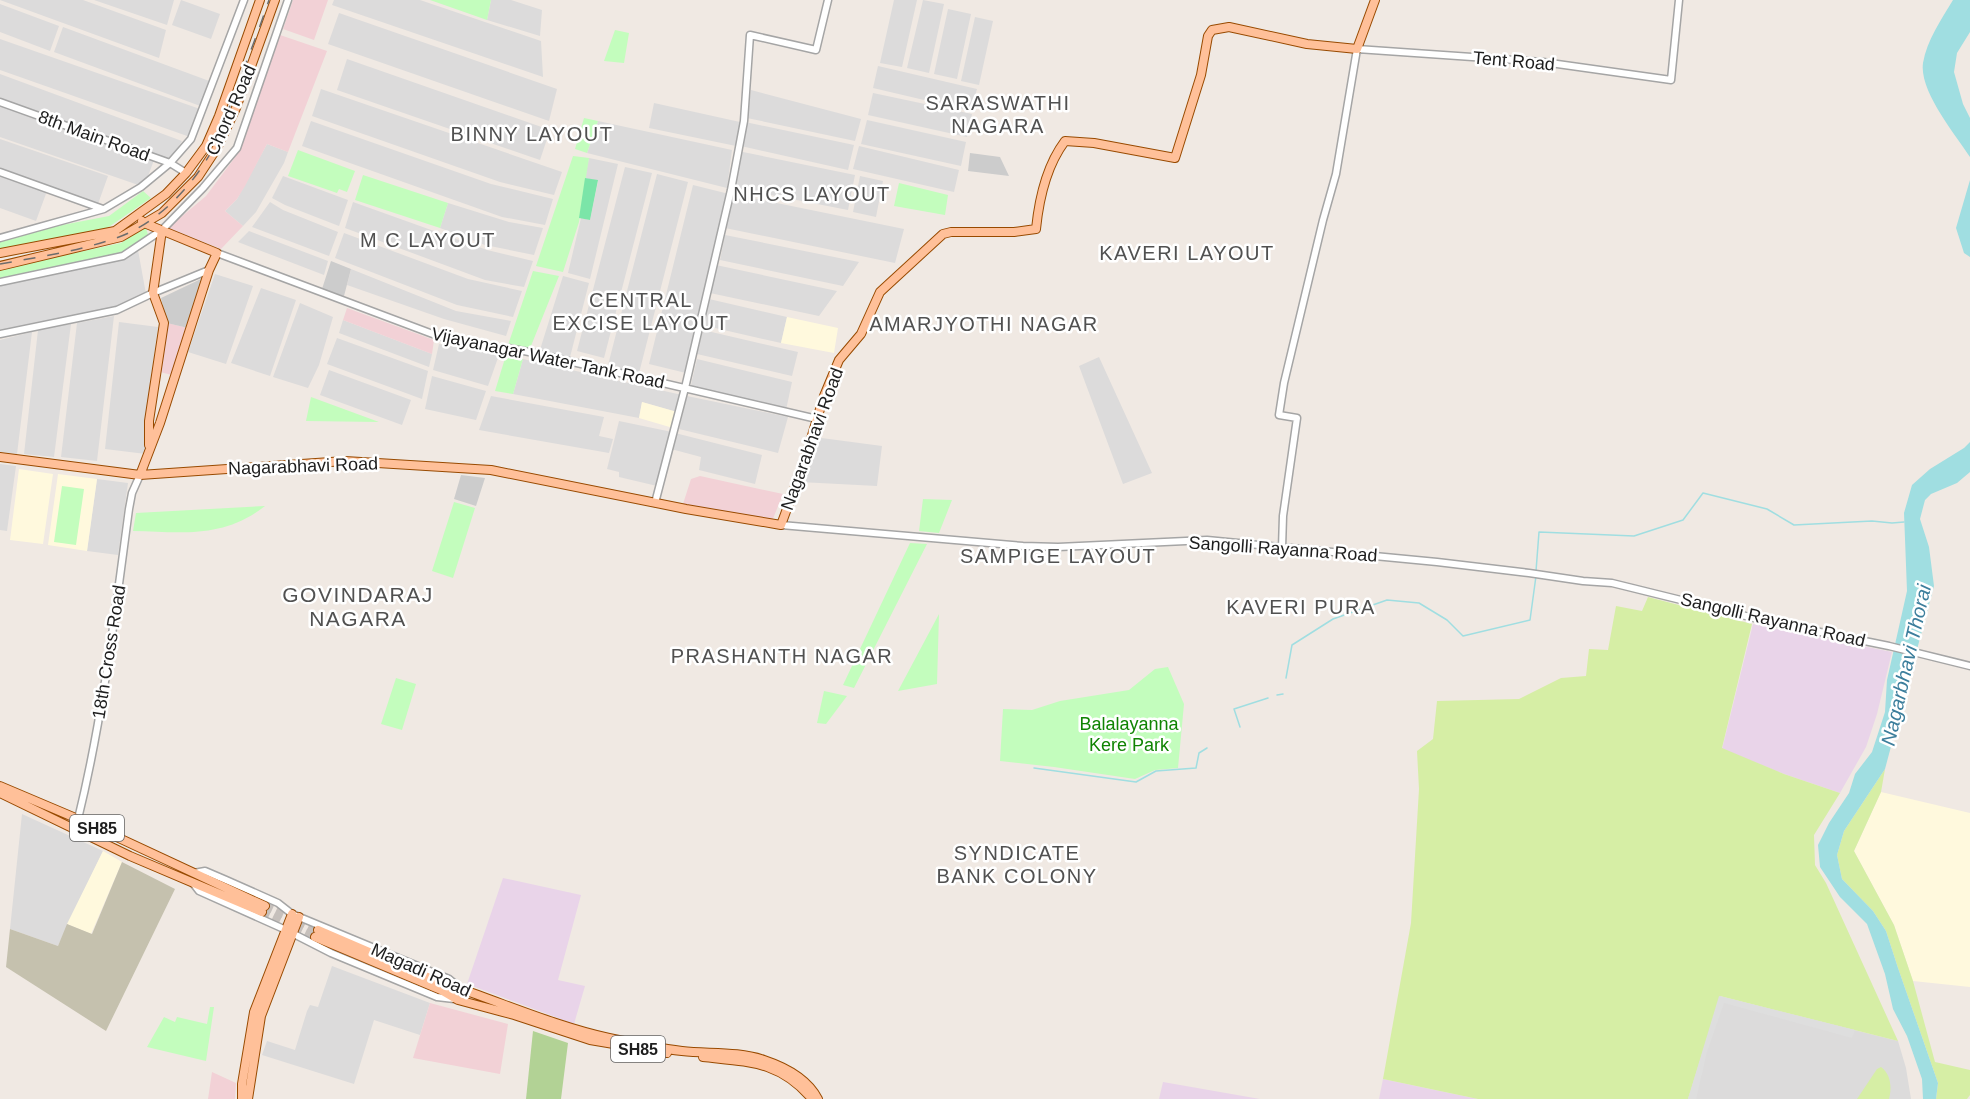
<svg xmlns="http://www.w3.org/2000/svg" width="1970" height="1099" font-family="Helvetica,sans-serif">
<style>
.residential{fill:#dcdbdb}
.commercial{fill:#f2d1d6}
.industrial{fill:#e9d4e9}
.education{fill:#fff9dd}
.religious{fill:#ccc}
.construction{fill:#c5c1ae}
.grass{fill:#d6eea5}
.forest{fill:#b2d295}
.park{fill:#c3fdbd}
.pitch{fill:#7be5a8}
.parking{fill:#dedede}
.water{fill:#a0dee1}
.lines{fill:none;stroke-linecap:round;stroke-linejoin:round}
.stream{stroke:#a0dee1;stroke-width:1.5}
.major-tunnel{stroke:#c6c0bc;stroke-width:8;stroke-dasharray:8 4;stroke-linecap:butt}
.minor-casing{stroke:#a5a5a5;stroke-width:9}
.major-casing{stroke:#984a00;stroke-width:10}
.minor{stroke:#fff;stroke-width:6}
.major{stroke:#ffc099;stroke-width:8}
.rail{stroke:#6c6c6c;stroke-width:1.5;stroke-dasharray:12 12;stroke-linecap:butt}
.labels{text-anchor:middle;stroke-width:5;stroke-linejoin:round;paint-order:stroke}
.shield{fill:#fff;stroke:#626262;stroke-width:1.5}
.shield-label{font-size:16px;font-weight:bold;fill:#1e1e1e}
.street-label{font-size:18px;fill:#1e1e1e;stroke:#fff}
.park-label{font-size:18px;fill:#108403;stroke:#fff}
.neighbourhood-label{font-size:20px;letter-spacing:1.5px;fill:#515151;stroke:#fff}
.water-label{font-size:20px;font-style:italic;fill:#3c7e9c;stroke:#fff}
.quarter-label{font-size:21px;letter-spacing:1.5px;fill:#515151;stroke:#fff}
</style>
<rect width="100%" height="100%" fill="#f0e9e3"/>
<path class="residential" d="M0,0H83L166,30L159,58Z
M94,0H174L167,25Z
M181,0L220,14L211,39L172,25Z
M334,0H420L541,41L543,77L332,5Z
M491,0H511L542,10L540,36L487,20Z
M894,0H917L902,67L880,63Z
M923,0L944,4L929,73L907,68Z
M0,4L59,26L50,51L0,32Z
M948,9L971,14L957,79L934,74Z
M339,13L557,89L549,121L328,44Z
M975,17L993,21L979,85L961,81Z
M63,27L212,82L203,107L54,52Z
M0,39L200,109L190,137L0,70Z
M347,59L550,130L540,160L337,90Z
M878,66L977,89L971,111L873,88Z
M0,74L182,141L169,162L0,100Z
M321,89L562,172L554,195L500,182L312,116Z
M751,90L861,119L855,141L747,118Z
M873,93L972,114L967,137L868,115Z
M654,103L740,122L736,146L649,128Z
M0,106L154,160L144,187L0,137Z
M867,120L966,142L961,166L861,144Z
M311,121L491,184L553,199L545,225L502,217L302,146Z
M598,121L732,150L727,188L587,153Z
M745,122L854,145L848,170L741,146Z
M0,139L108,176L98,204L0,170Z
M267,144L288,152L284,163L256,212L243,226L225,211L237,199Z
M859,146L959,170L954,192L853,169Z
M738,151L855,175L848,210L735,188Z
M589,158L618,164L590,279L568,273L581,218L590,220L598,181L585,178Z
M625,167L652,173L604,358L577,351Z
M657,174L688,182L638,377L607,369Z
M0,175L47,191L36,221L0,208Z
M283,176L348,200L339,226L285,205L272,198Z
M860,176L883,181L876,217L853,212Z
M693,185L729,194L686,373L649,364Z
M733,194L904,229L895,263L725,228Z
M270,202L283,210L338,232L329,256L252,227Z
M353,202L487,250L533,261L524,287L485,280L345,228Z
M448,203L509,222L543,228L534,255L485,245L440,228Z
M249,231L328,261L324,275L238,242Z
M344,233L468,279L522,291L513,317L457,305L335,258Z
M725,235L859,262L843,286L720,260Z
M138,250L146,294L117,307L0,330V286L123,259Z
M716,265L837,291L819,316L710,293Z
M351,269L456,311L511,321L506,336L444,319L347,285Z
M215,274L253,286L226,364L188,352Z
M563,276L589,283L569,361L539,353Z
M261,288L296,300L270,376L231,363Z
M709,299L787,317L781,343L702,325Z
M300,303L333,317L319,365L308,388L273,377Z
M114,316L97,461L61,457L77,323Z
M343,320L432,354L429,367L339,333Z
M119,322L158,327L145,421L146,454L105,449Z
M71,324L54,457L24,454L38,330Z
M703,330L798,352L792,376L697,354Z
M32,332L17,454L0,452V340Z
M337,338L428,371L422,399L327,364Z
M439,344L499,355L488,386L433,370Z
M1099,357L1152,473L1123,484L1079,366Z
M523,359L682,395L677,412L642,402L639,418L513,394Z
M697,359L792,382L786,410L690,389Z
M329,370L411,400L402,425L320,395Z
M432,376L486,391L476,420L425,409Z
M491,396L604,417L599,436L613,439L609,453L479,430Z
M687,396L788,417L778,453L679,429Z
M619,421L672,432L657,486L619,477V472L607,469Z
M675,433L762,455L755,484L699,470L701,457L671,449Z
M814,437L882,446L877,486L800,482Z
M0,464L16,466L7,531L0,530Z
M97,479L128,483L118,555L87,551Z
M22,814L103,851L58,946L10,929Z
M332,966L430,1003L420,1035L374,1020L354,1084L262,1055L267,1041L295,1050L307,1011L310,1005L318,1007Z
M1719,996L1898,1041L1906,1068L1911,1099H1688Z"/>
<path class="commercial" d="M293,0H328L314,40L283,29Z
M280,35L327,51L288,152L267,144L245,186L237,199L225,211L243,226L221,249L168,228L206,196L236,156Z
M347,308L434,340L432,354L343,320Z
M167,323L188,328L172,375L160,372Z
M700,476L783,494L772,521L683,504L691,479Z
M430,1003L508,1024L500,1074L413,1058Z
M212,1072L236,1083L235,1099H208Z"/>
<path class="industrial" d="M1753,624L1892,652L1877,714L1866,747L1840,793L1784,774L1722,749Z
M503,878L581,895L558,980L585,986L574,1024L467,984Z
M1383,1079L1478,1099H1379Z
M1163,1082L1260,1099H1159Z"/>
<path class="education" d="M787,317L838,328L834,353L781,343Z
M642,402L677,412L673,428L639,418Z
M19,469L53,474L43,544L10,540Z
M58,474L97,479L87,551L48,545Z
M1881,792L1970,813V987L1913,981L1894,925L1854,851Z
M103,851L122,862L91,934L67,924Z"/>
<path class="religious" d="M970,153L1000,157L1009,176L968,171Z
M331,261L351,269L344,296L322,289Z
M203,278L188,328L167,323L161,298Z
M461,475L485,478L476,506L454,499Z"/>
<path class="construction" d="M122,862L175,889L106,1031L6,967L10,929L58,946L67,924L92,934Z"/>
<path class="grass" d="M1648,597L1752,624L1722,748L1784,774L1840,793L1814,835L1815,865L1826,883L1898,1041L1720,996L1688,1099H1478L1383,1079L1411,923L1419,789L1417,751L1433,739L1437,701L1519,699L1561,678L1586,676L1589,649L1608,650L1616,606L1642,611Z
M1885,769L1881,792L1854,851L1894,925L1913,981L1935,1062L1970,1070V1095L1967,1099H1936L1938,1083L1898,968L1886,931L1873,911L1842,879L1837,855L1844,831Z
M1881,1067C1891,1074 1892,1088 1889,1099H1857L1877,1069Z"/>
<path class="forest" d="M533,1031L568,1043L561,1099H526Z"/>
<path class="park" d="M430,0H491L487,20Z
M615,30L629,33L624,63L604,61Z
M584,118L598,121L587,153L575,149Z
M298,150L355,171L347,192L339,189L337,193L288,176Z
M573,156L589,158L579,222L563,272L536,266Z
M363,175L448,203L440,228L355,200Z
M899,183L948,195L945,215L894,206Z
M143,191L151,198L100,233L0,250V237L109,216Z
M145,226L149,237L122,255L0,280V269L121,243Z
M533,271L559,276L529,351L508,345Z
M506,355L523,359L513,394L495,391Z
M311,397L379,422L306,421Z
M62,486L84,489L76,545L54,542Z
M923,499L952,500L939,533L919,531Z
M454,502L475,508L453,578L432,571Z
M265,506C223,539 182,532 133,531L136,513Z
M910,543L927,544L854,688L843,685Z
M939,614L937,684L898,691Z
M1168,667L1184,704L1178,768L1155,770L1135,779L1054,767L1000,761L1003,709L1032,710L1060,701L1129,690L1155,669Z
M396,678L416,684L402,730L381,724Z
M824,691L847,696L826,724L817,723Z
M210,1007H214L206,1061L147,1047L164,1017L175,1022L177,1017L207,1024Z"/>
<path class="pitch" d="M585,178L598,180L590,220L579,218Z"/>
<path class="parking" d="M1719,996L1855,1030L1852,1038L1724,1003L1707,1052L1696,1099H1688Z"/>
<path class="water" d="M1953,0H1970V32L1957,53L1954,72L1963,104L1970,118V157C1955,134 1919,91 1923,63C1927,40 1941,20 1953,0Z
M1970,180V257L1964,253L1956,228Z
M1970,442V472L1957,483L1931,494L1925,500L1920,519L1929,547L1934,586L1885,769L1844,831L1837,855L1842,879L1873,911L1886,931L1898,968L1938,1083L1936,1099H1923L1922,1079L1907,1036L1893,1009L1885,974L1867,924L1840,897L1820,867L1818,845L1829,823L1849,793L1855,774L1872,752L1885,712L1887,680L1907,591L1904,513L1912,485L1930,469L1964,448Z"/>
<g class="lines">
<path class="stream" d="M1536,571L1539,532L1634,536L1683,520L1703,493L1767,509L1794,525L1872,521L1892,523L1904,522
M1286,678L1292,645L1333,619L1387,600L1419,603L1447,620L1463,636L1530,620L1536,576
M1277,695L1283,694
M1240,727L1234,709L1268,698
M1034,768L1136,782L1156,771L1196,768L1199,753L1207,748"/>
<path class="major-tunnel" d="M265,906L318,930
M262,912L315,937"/>
<g class="minor-casing">
<path id="minor" d="M0,102L170,163L186,173
M0,172L103,209
M0,238L104,209L141,187L170,163L191,139L244,0
M217,253L438,336L502,350L508,348L534,353L817,419
M0,282L123,256L162,230L203,188L237,148L288,0
M0,334L117,310L153,293L209,270
M655,503L685,388L731,190L744,121L750,35L816,50L828,0
M781,525L1023,546L1058,547L1207,540L1437,562L1529,573L1583,581L1612,583L1766,621L1889,646L1970,666
M1282,548L1283,516L1297,418L1279,415L1284,383L1323,220L1336,174L1357,49L1543,62L1671,80L1679,0
M74,828L78,819C103,717 115,613 129,509L132,493L140,475
M194,873L205,871L226,880L278,903L292,914L449,979L460,988
M192,882L199,891L286,930L331,953L437,997L454,999"/>
</g>
<g class="major-casing">
<path id="major" d="M0,253L115,231L166,194L186,173L206,146L219,116L260,0
M0,266L121,237L162,213L198,177L217,148L236,108L275,0
M149,445V421L164,323L153,293L162,230
M0,457L140,475L345,461L491,470L686,509L781,525L803,465L824,396L839,360L861,334L880,292L943,234L951,232H1014L1036,229C1039,199 1047,165 1065,141L1094,143L1175,158L1201,75L1208,36L1212,30L1229,27L1307,44L1357,49L1375,0
M140,475L160,423L209,270L217,253L144,223L142,221
M0,786L78,819L265,906
M0,793L130,856L262,912
M318,930L448,986L461,989C510,1006 559,1027 609,1038C633,1043 658,1048 682,1051C708,1054 738,1051 764,1060C785,1067 807,1078 818,1099
M315,937L441,990L458,1000L514,1015L590,1040L667,1053
M703,1057C749,1062 780,1061 812,1099
M242,1099V1084L254,1012L292,914
M248,1099L261,1016L299,917"/>
</g>
<use href="#minor" class="minor"/>
<use href="#major" class="major"/>
<path class="rail" d="M0,264C39,257 79,251 116,238C155,225 190,189 210,154C221,133 227,112 236,90C247,60 259,30 269,0"/>
</g>
<g class="labels">
<g class="shield">
<rect x="70" y="815" width="54" height="26" rx="4.5"/>
<rect x="611" y="1036" width="54" height="26" rx="4.5"/>
</g>
<g class="shield-label">
<text x="97" y="834">SH85</text>
<text x="638" y="1055">SH85</text>
</g>
<g class="street-label">
<text transform="translate(1514 61) rotate(5)" y="6">Tent Road</text>
<text transform="translate(231 110) rotate(-66)" y="6">Chord Road</text>
<text transform="translate(94 136) rotate(20)" y="6">8th Main Road</text>
<text transform="translate(548 358) rotate(12)" y="6">Vijayanagar Water Tank Road</text>
<text transform="translate(812 439) rotate(-70)" y="6">Nagarabhavi Road</text>
<text transform="translate(303 466) rotate(-2)" y="6">Nagarabhavi Road</text>
<text transform="translate(1283 549) rotate(4)" y="6">Sangolli Rayanna Road</text>
<text transform="translate(1773 620) rotate(13)" y="6">Sangolli Rayanna Road</text>
<text transform="translate(109 652) rotate(-81)" y="6">18th Cross Road</text>
<text transform="translate(421 970) rotate(24)" y="6">Magadi Road</text>
</g>
<g class="park-label">
<text x="1129" y="730">Balalayanna<tspan x="1129" dy="21">Kere Park</tspan></text>
</g>
<g class="neighbourhood-label">
<text x="998" y="110">SARASWATHI<tspan x="998" dy="23">NAGARA</tspan></text>
<text x="532" y="141">BINNY LAYOUT</text>
<text x="812" y="201">NHCS LAYOUT</text>
<text x="428" y="247">M C LAYOUT</text>
<text x="1187" y="260">KAVERI LAYOUT</text>
<text x="641" y="307">CENTRAL<tspan x="641" dy="23">EXCISE LAYOUT</tspan></text>
<text x="984" y="331">AMARJYOTHI NAGAR</text>
<text x="1058" y="563">SAMPIGE LAYOUT</text>
<text x="1301" y="614">KAVERI PURA</text>
<text x="782" y="663">PRASHANTH NAGAR</text>
<text x="1017" y="860">SYNDICATE<tspan x="1017" dy="23">BANK COLONY</tspan></text>
</g>
<g class="water-label">
<text transform="translate(1906 665) rotate(-77)" y="7">Nagarbhavi Thorai</text>
</g>
<g class="quarter-label">
<text x="358" y="602">GOVINDARAJ<tspan x="358" dy="24">NAGARA</tspan></text>
</g>
</g>
</svg>
